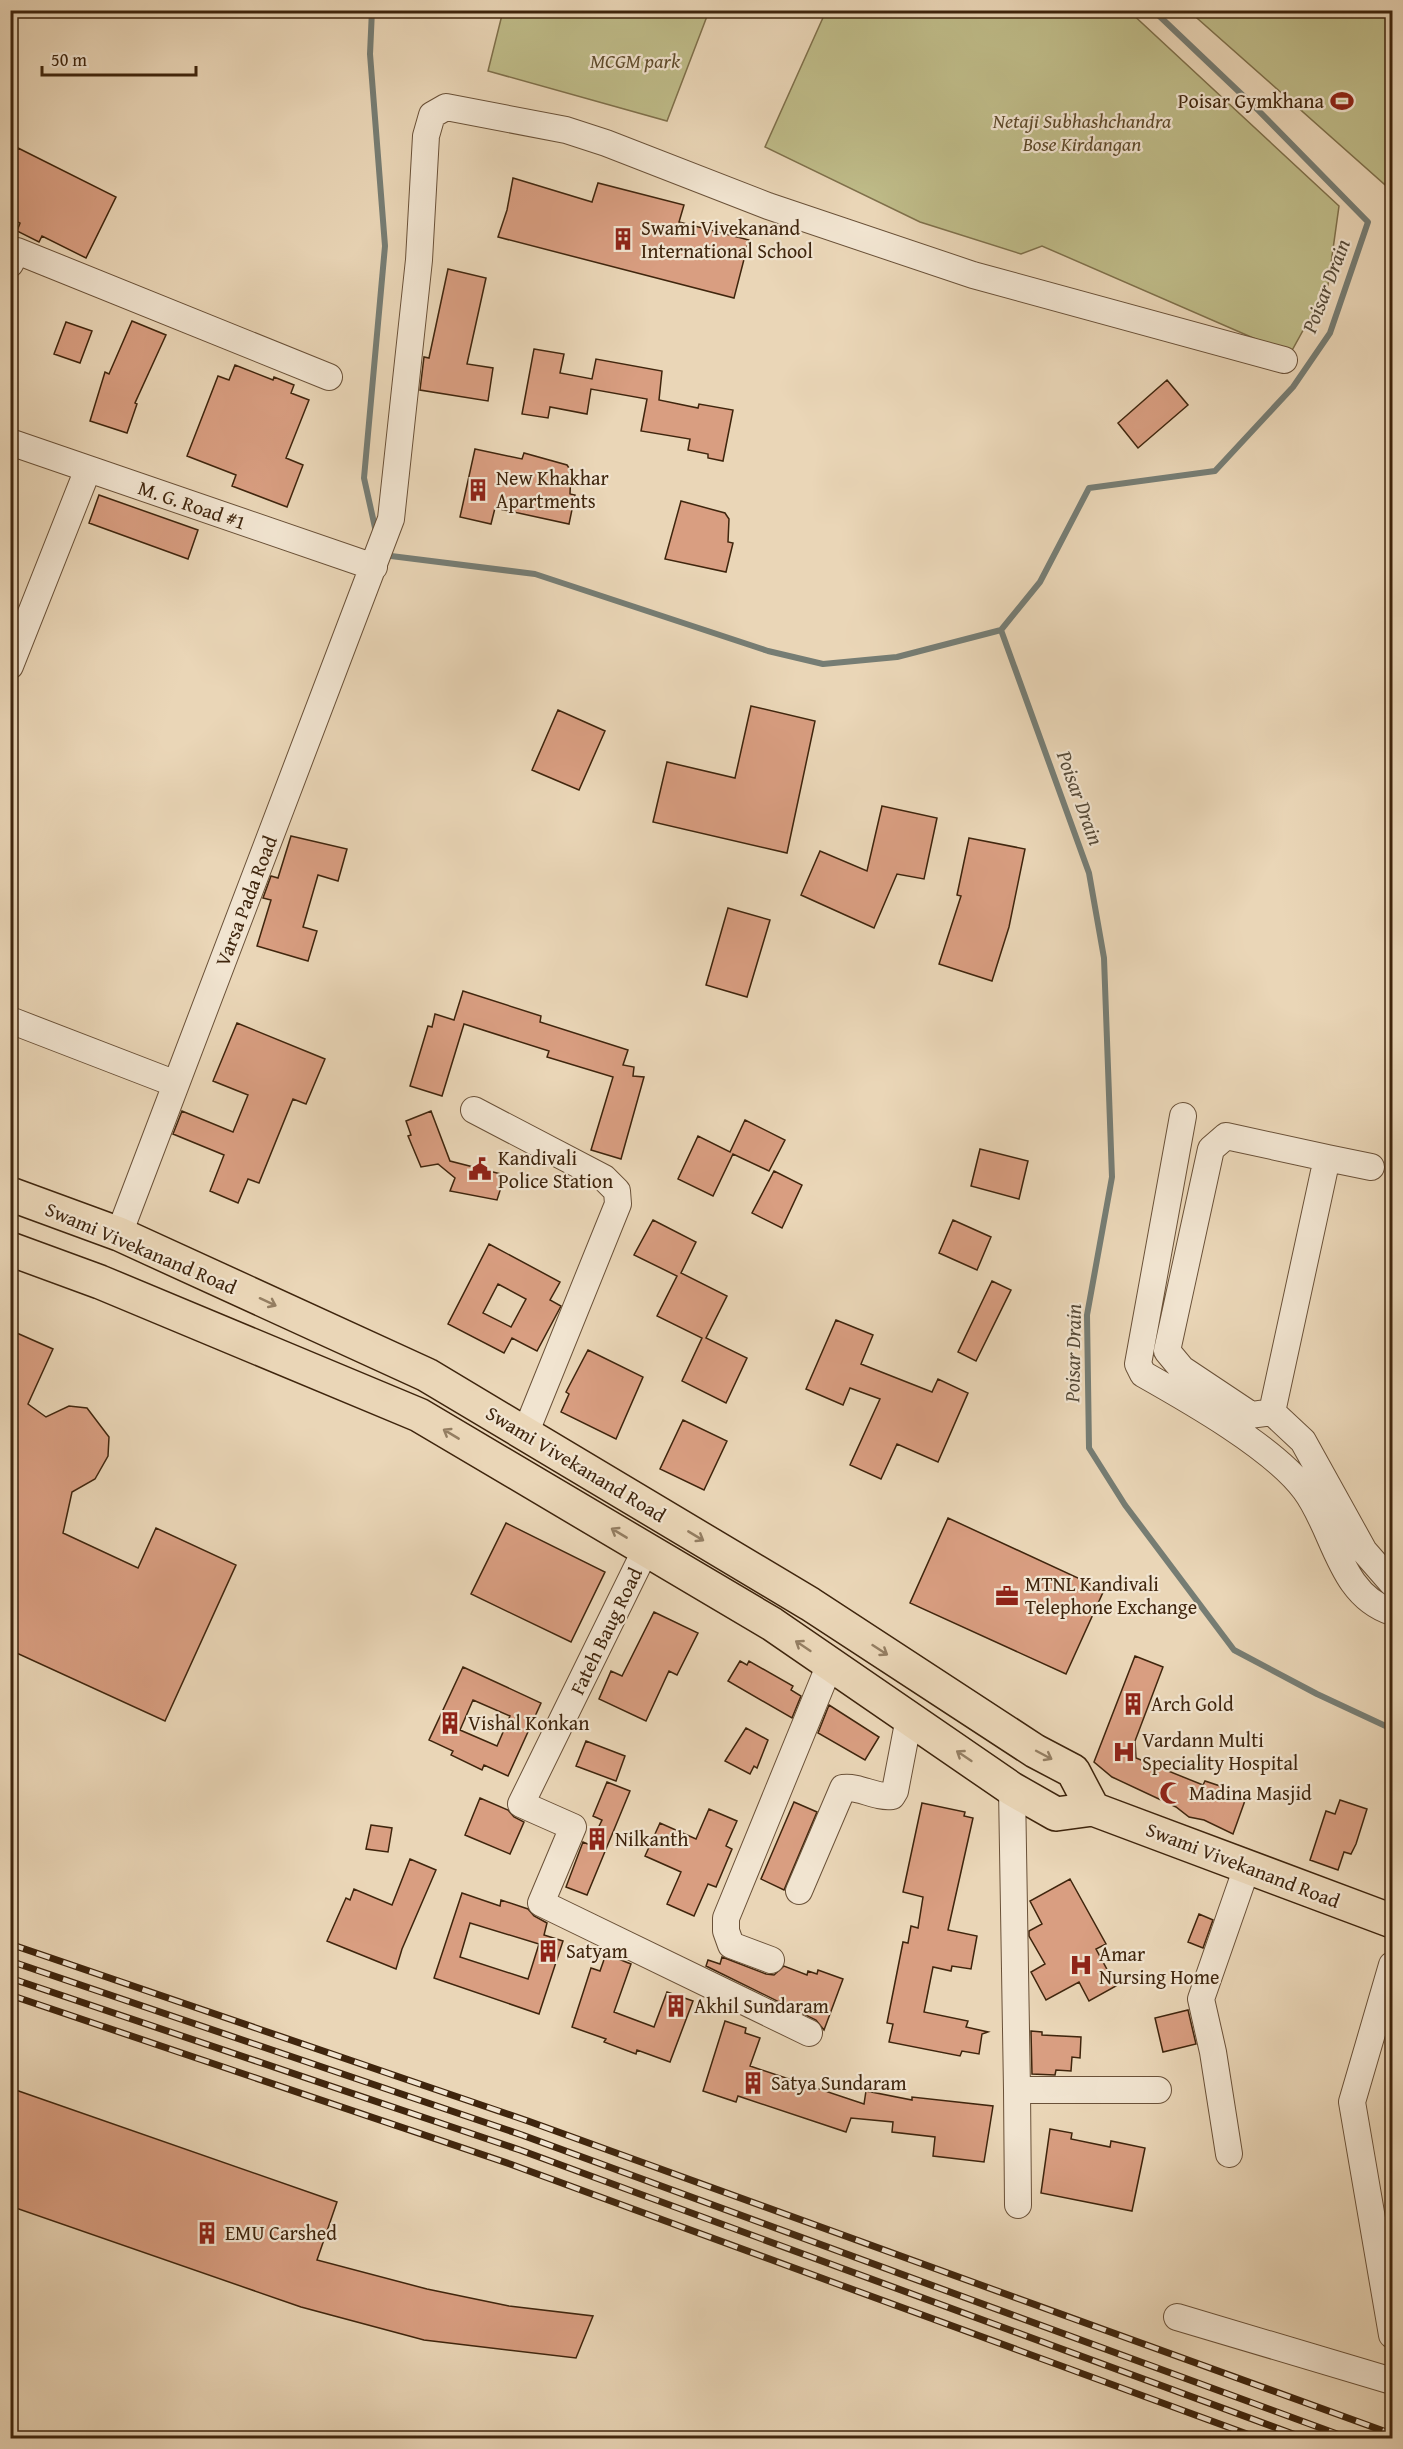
<svg xmlns="http://www.w3.org/2000/svg" width="1403" height="2449" font-family="'Gentium Book Plus',serif">
<style>
.green{fill:#bfbc89;stroke:#7f704b;stroke-width:1.5}
.lines{fill:none;stroke-linecap:round;stroke-linejoin:round}
.stream{stroke:#767d74;stroke-width:6}
.building{fill:#d99e81;stroke:#3f250d;stroke-width:1.5;fill-rule:evenodd}
.minor-casing{stroke:#6a5138;stroke-width:28}
.primary-casing{stroke:#3f250d;stroke-width:36}
.minor{stroke:#f1e4d0;stroke-width:26}
.primary{stroke:#ead6b7;stroke-width:33}
.rail-casing{stroke:#3f250d;stroke-width:7}
.rail{stroke:#f1e4d0;stroke-width:4.5;stroke-dasharray:14;stroke-linecap:butt}
.oneway{stroke:#947e62}
.labels{text-anchor:middle;stroke-width:4.5;stroke-linejoin:round;paint-order:stroke}
.park-label{font-size:20px;font-style:italic;fill:#5f4b2c;stroke:#f1e4d0}
.poi-label{font-size:20px;fill:#3f250d;stroke:#f1e4d0;text-anchor:start}
.street-label{font-size:20px;fill:#3f250d;stroke:#f1e4d0}
.water-label{font-size:21px;font-style:italic;fill:#564a38;stroke:#f1e4d0}
</style>
<rect width="100%" height="100%" fill="#ead6b7"/>
<filter id="stains"><feTurbulence type="fractalNoise" baseFrequency=".00333" numOctaves="4"/><feColorMatrix values="0 0 0 0 .2 0 0 0 0 .09 0 0 0 0 .02 0 0 0 .5 -.17"/></filter>
<radialGradient id="worn" r=".72"><stop offset=".6" stop-color="#630" stop-opacity="0"/><stop offset="1" stop-color="#630" stop-opacity=".3"/></radialGradient>
<path class="green" d="M503,11V10L709,11L667,121L488,71Z
M826,11H1129L1339,206L1328,285L1290,354L1042,246L1021,254L920,222L765,147Z
M1189,11H1392V191Z"/>
<g class="lines">
<path class="stream" d="M372,10L370,54L385,246L364,478L376,532
M1153,10L1255,107L1368,222L1330,333L1293,387L1215,471L1089,488L1040,582L1001,630L1089,873L1104,958L1112,1177L1087,1315L1089,1448L1125,1505L1234,1650L1317,1694L1392,1729
M383,555L535,574L768,651L823,664L897,657L1001,630"/>
</g>
<path class="building" d="M18,148L116,197L86,258L42,236L39,242L17,231L20,223L10,218V164Z
M513,178L592,202L598,183L684,205L679,222L749,240L734,298L498,237L507,210Z
M448,269L486,278L467,364L493,368L488,401L420,390L424,357L429,358Z
M132,321L166,335L135,403L137,404L127,433L90,421L105,372L109,374Z
M66,322L92,331L80,363L54,354Z
M534,349L564,354L560,373L592,379L596,359L662,371L659,400L698,408L699,404L733,410L723,461L708,458V454L688,450L690,439L641,431L647,399L591,389L587,414L550,407L548,418L522,414Z
M235,365L273,380L274,377L294,385L291,393L309,400L286,458L303,465L287,507L232,486L236,475L187,456L218,376L229,380Z
M1167,380L1188,405L1138,448L1118,423Z
M475,449L522,459L524,453L567,465L571,471L570,494L575,495L569,524L495,508L491,524L460,517Z
M99,495L198,530L188,559L89,523Z
M681,501L725,513L729,519L728,542L733,543L726,572L665,559Z
M751,706L815,721L787,853L653,822L667,762L735,778Z
M558,710L605,731L579,790L532,770Z
M882,806L937,818L924,879L897,874L874,928L801,895L820,851L867,871Z
M291,836L347,849L338,881L318,875L303,927L317,931L308,961L257,946L271,900L263,898L271,876L278,878Z
M969,838L1025,849L1009,927L992,981L939,964L961,896L957,895Z
M728,908L770,920L747,997L706,985Z
M463,991L541,1016L540,1022L628,1050L623,1065L634,1067L633,1076L644,1077L621,1159L591,1150L613,1077L547,1057L549,1051L464,1024L442,1096L410,1086L428,1026L432,1027L435,1014L454,1020Z
M237,1023L325,1059L306,1104L293,1099L259,1183L248,1179L238,1203L210,1191L224,1155L173,1134L182,1111L233,1132L248,1095L213,1081Z
M431,1111L450,1161L505,1175L497,1200L450,1191L455,1178L438,1164L421,1167L408,1136L411,1135L406,1121Z
M745,1120L785,1140L769,1171L733,1154L713,1196L678,1179L698,1136L730,1152Z
M980,1149L1028,1161L1019,1199L971,1186Z
M774,1171L802,1185L782,1228L752,1213Z
M653,1220L696,1242L681,1273L727,1296L706,1338L747,1358L726,1403L682,1381L702,1338L657,1316L677,1276L634,1255Z
M953,1220L991,1237L977,1270L939,1253Z
M489,1244L560,1282L550,1300L561,1306L537,1351L512,1338L504,1353L448,1324ZM498,1284L526,1299L511,1327L483,1313Z
M992,1281L1011,1290L976,1361L958,1352Z
M836,1320L873,1335L861,1364L932,1392L938,1379L968,1393L938,1462L897,1444L881,1479L850,1465L880,1399L850,1388L843,1405L806,1389Z
M10,1330L53,1349L28,1404L46,1417L69,1406L87,1408L109,1437L108,1456L95,1479L72,1492L63,1533L138,1568L156,1528L236,1565L165,1721L10,1650Z
M588,1350L643,1377L616,1439L561,1412L569,1394L566,1392Z
M683,1420L727,1441L704,1490L660,1469Z
M948,1518L1104,1590L1066,1674L910,1603Z
M506,1523L605,1572L571,1642L471,1594Z
M654,1612L698,1633L677,1675L669,1671L646,1721L599,1699L611,1671L622,1676Z
M1135,1656L1163,1667L1135,1741L1136,1758L1203,1785L1205,1781L1247,1795L1233,1834L1204,1820L1189,1817L1176,1807L1112,1777L1094,1762Z
M740,1661L747,1665L749,1661L793,1686L791,1690L801,1696L792,1718L728,1681Z
M463,1667L541,1703L508,1776L484,1765L482,1770L451,1755L453,1751L429,1740ZM473,1700L510,1716L497,1746L460,1730Z
M829,1705L879,1737L865,1760L818,1733Z
M746,1728L768,1740L757,1768L754,1766L750,1774L725,1761Z
M586,1741L625,1756L616,1781L576,1766Z
M607,1782L630,1791L587,1895L566,1887L583,1842L590,1845L602,1820L593,1816Z
M480,1798L508,1810L514,1817L524,1822L510,1854L465,1835Z
M1340,1800L1367,1809L1356,1844L1351,1854L1344,1852L1338,1870L1310,1860L1326,1811L1335,1814Z
M794,1802L817,1812L784,1890L761,1879Z
M922,1803L965,1812L964,1816L973,1818L948,1930L977,1936L971,1969L952,1966L951,1971L933,1967L924,2012L968,2021L966,2027L988,2032L982,2034L979,2054L962,2051L960,2056L889,2042L893,2024L887,2023L903,1942L908,1943L911,1926L918,1928L923,1897L903,1892Z
M709,1809L737,1821L726,1846L732,1849L716,1887L708,1884L694,1916L667,1904L681,1872L645,1856L660,1823L696,1839Z
M371,1825L392,1828L388,1852L366,1849Z
M410,1859L436,1870L402,1949L396,1969L327,1941L346,1898L350,1900L354,1889L392,1905Z
M1070,1879L1106,1944L1096,1949L1116,1986L1089,2001L1079,1982L1046,2000L1031,1972L1045,1964L1029,1936V1931L1042,1924L1030,1901Z
M462,1893L500,1906L501,1900L528,1909L534,1916L547,1923L544,1935L563,1941L539,2014L434,1978ZM470,1923L539,1944L528,1979L460,1957Z
M1199,1914L1213,1920L1203,1948L1188,1942Z
M606,1954L631,1964L614,2012L654,2027L667,1992L693,2001L670,2062L637,2050L636,2054L604,2042L606,2039L572,2027L591,1968L600,1971Z
M722,1957L766,1974L774,1975L784,1966L807,1975L808,1971L817,1974L818,1970L843,1979L824,2030L816,2020L706,1966L708,1960L720,1964Z
M1188,2010L1196,2044L1163,2052L1155,2018Z
M725,2021L746,2028L745,2033L760,2038L750,2066L864,2104L866,2091L912,2100V2097L993,2106L984,2162L933,2156L935,2137L892,2132L893,2122L851,2118L846,2132L738,2096L736,2102L703,2091Z
M1031,2031L1042,2032V2035L1081,2037L1080,2058L1072,2057L1071,2071L1056,2070L1055,2075L1032,2074Z
M10,2088L337,2202L317,2260L427,2289L509,2306L593,2316L576,2358L424,2340L301,2307L10,2206Z
M1050,2129L1072,2133L1071,2139L1110,2147L1111,2141L1145,2148L1132,2211L1041,2193Z"/>
<g class="lines">
<g class="minor-casing">
<path id="minor" d="M10,264L17,251L329,377
M10,442L374,567
M10,666L88,469
M10,1020L176,1084
M474,1110L604,1178L617,1191L618,1204L525,1434
M1183,1116L1138,1364L1143,1374C1189,1400 1274,1448 1305,1490C1335,1530 1339,1595 1392,1612
M1226,1136L1327,1158L1272,1412L1251,1415L1182,1369L1167,1351L1211,1149Z
M1327,1158L1371,1167
M119,1234L391,519L419,260L426,136L432,115L446,107L566,130L606,143L768,206L973,275L1284,360
M1272,1412L1303,1441L1364,1551L1392,1583
M646,1549L521,1804L573,1827L541,1903L809,2033
M1012,1789L1017,2090H1158
M799,1891L843,1788C860,1786 875,1798 892,1796L895,1791L909,1718
M771,1960L731,1945L726,1931V1918L830,1664
M1392,1965L1352,2102L1392,2335
M1017,2090L1018,2205
M1229,2154L1213,2052L1201,1999L1247,1867
M1177,2317L1392,2381"/>
</g>
<g class="primary-casing">
<path id="primary" d="M10,1194L119,1234L427,1375L810,1604L1035,1751L1073,1771L1093,1809
M10,1249L100,1282L419,1415L772,1624L1012,1789L1056,1814L1093,1809L1392,1921"/>
</g>
<use href="#minor" class="minor"/>
<use href="#primary" class="primary"/>
<g class="rail-casing">
<path id="rail" d="M10,1944L528,2121L1392,2434
M10,1961L522,2135L1348,2438
M10,1978L520,2150L1304,2438
M10,1995L510,2164L1258,2438"/>
</g>
<use href="#rail" class="rail"/>
</g>
<defs><path id="oneway-shaft" d="M-6 0H5M1.5-3L5.5 0L1.5 3" fill="none" stroke-width="1.6" stroke-linecap="round" stroke-linejoin="round" transform="scale(1.5)"/></defs>
<g class="oneway">
<use href="#oneway-shaft" transform="translate(268 1302) rotate(25)"/>
<use href="#oneway-shaft" transform="translate(451 1434) rotate(-149)"/>
<use href="#oneway-shaft" transform="translate(619 1533) rotate(-149)"/>
<use href="#oneway-shaft" transform="translate(696 1536) rotate(31)"/>
<use href="#oneway-shaft" transform="translate(803 1646) rotate(-146)"/>
<use href="#oneway-shaft" transform="translate(880 1650) rotate(33)"/>
<use href="#oneway-shaft" transform="translate(1044 1755) rotate(28)"/>
<use href="#oneway-shaft" transform="translate(964 1756) rotate(-146)"/>
</g>
<defs>
<g id="stadium-bare" transform="scale(1.8)"><path d="M0-5a6.5 5 0 1 0 0 10a6.5 5 0 1 0 0-10ZM-3.5-1.8h7v3.6h-7Z" fill="#8f2418" stroke="#f1e4d0" stroke-width="2.5" paint-order="stroke"/></g>
<g id="building-bare" transform="scale(1.8)"><path d="M-4-6H4V6H1V3H-1V6H-4ZM-2.5-4.3h1.7v1.8h-1.7ZM.8-4.3h1.7v1.8H.8ZM-2.5-1h1.7V.8h-1.7ZM.8-1h1.7V.8H.8Z" fill="#8f2418" stroke="#f1e4d0" stroke-width="2.5" paint-order="stroke"/></g>
<g id="civic-bare" transform="scale(1.8)"><path d="M-.6-6.5H3V-4.5H.6V-3L4-1V1h2V6H-6V1h2V-1L-.6-3ZM-1.2 2.5V6h2.4V2.5Z" fill="#8f2418" stroke="#f1e4d0" stroke-width="2.5" paint-order="stroke"/></g>
<g id="office-bare" transform="scale(1.8)"><path d="M-6-3h4V-5.5h4V-3h4V5H-6ZM-1-4.5V-3h2v-1.5ZM-6 0V1H6V0Z" fill="#8f2418" stroke="#f1e4d0" stroke-width="2.5" paint-order="stroke"/></g>
<g id="hospital-bare" transform="scale(1.8)"><path d="M-5-5h3v3.5h4V-5h3V5h-3V1.5h-4V5h-3Z" fill="#8f2418" stroke="#f1e4d0" stroke-width="2.5" paint-order="stroke"/></g>
<g id="mosque-bare" transform="scale(1.8)"><path d="M3.5-4.9A6 6 0 1 0 3.5 4.9A5 5 0 1 1 3.5-4.9Z" fill="#8f2418" stroke="#f1e4d0" stroke-width="2.5" paint-order="stroke"/></g>
</defs>
<g fill-rule="evenodd">
<use href="#stadium-bare" x="1342" y="101"/>
<use href="#building-bare" x="623" y="239"/>
<use href="#building-bare" x="478" y="490"/>
<use href="#civic-bare" x="480" y="1169"/>
<use href="#office-bare" x="1007" y="1596"/>
<use href="#building-bare" x="1133" y="1704"/>
<use href="#building-bare" x="450" y="1723"/>
<use href="#hospital-bare" x="1124" y="1752"/>
<use href="#mosque-bare" x="1171" y="1793"/>
<use href="#building-bare" x="597" y="1839"/>
<use href="#building-bare" x="548" y="1951"/>
<use href="#hospital-bare" x="1081" y="1965"/>
<use href="#building-bare" x="676" y="2006"/>
<use href="#building-bare" x="753" y="2083"/>
<use href="#building-bare" x="207" y="2233"/>
</g>
<g class="labels">
<g class="park-label">
<text x="635" y="68">MCGM park</text>
<text x="1082" y="128">Netaji Subhashchandra<tspan x="1082" dy="23">Bose Kirdangan</tspan></text>
</g>
<g class="poi-label">
<text x="1324" y="108" text-anchor="end">Poisar Gymkhana</text>
<text x="641" y="235">Swami Vivekanand<tspan x="641" dy="23">International School</tspan></text>
<text x="496" y="485">New Khakhar<tspan x="496" dy="23">Apartments</tspan></text>
<text x="498" y="1165">Kandivali<tspan x="498" dy="23">Police Station</tspan></text>
<text x="1025" y="1591">MTNL Kandivali<tspan x="1025" dy="23">Telephone Exchange</tspan></text>
<text x="1151" y="1711">Arch Gold</text>
<text x="468" y="1730">Vishal Konkan</text>
<text x="1142" y="1747">Vardann Multi<tspan x="1142" dy="23">Speciality Hospital</tspan></text>
<text x="1189" y="1800">Madina Masjid</text>
<text x="615" y="1846">Nilkanth</text>
<text x="566" y="1958">Satyam</text>
<text x="1099" y="1961">Amar<tspan x="1099" dy="23">Nursing Home</tspan></text>
<text x="694" y="2013">Akhil Sundaram</text>
<text x="771" y="2090">Satya Sundaram</text>
<text x="225" y="2240">EMU Carshed</text>
</g>
<g class="street-label">
<text transform="translate(192 505) rotate(19)" y="7">M. G. Road #1</text>
<text transform="translate(246 901) rotate(-69)" y="7">Varsa Pada Road</text>
<text transform="translate(141 1248) rotate(23)" y="7">Swami Vivekanand Road</text>
<text transform="translate(576 1464) rotate(31)" y="7">Swami Vivekanand Road</text>
<text transform="translate(606 1631) rotate(-64)" y="7">Fateh Baug Road</text>
<text transform="translate(1243 1865) rotate(21)" y="7">Swami Vivekanand Road</text>
</g>
<g class="water-label">
<text transform="translate(1326 286) rotate(-69)" y="7">Poisar Drain</text>
<text transform="translate(1080 798) rotate(70)" y="7">Poisar Drain</text>
<text transform="translate(1073 1353) rotate(-89)" y="7">Poisar Drain</text>
</g>
</g>
<rect width="1403" height="2449" fill="none" stroke="#ead6b7" stroke-width="36"/>
<rect x="12" y="12" width="1379" height="2425" fill="none" stroke="#3f250d" stroke-width="3"/>
<rect x="18" y="18" width="1367" height="2413" fill="none" stroke="#3f250d" stroke-width="1.5"/>
<path d="M42 66v9h154v-9" fill="none" stroke="#3f250d" stroke-width="3"/>
<text x="51" y="66" font-size="18" fill="#3f250d" stroke="#f1e4d0" stroke-width="4.5" paint-order="stroke">50 m</text>
<rect width="100%" height="100%" filter="url(#stains)"/>
<rect width="100%" height="100%" fill="url(#worn)"/>
</svg>
